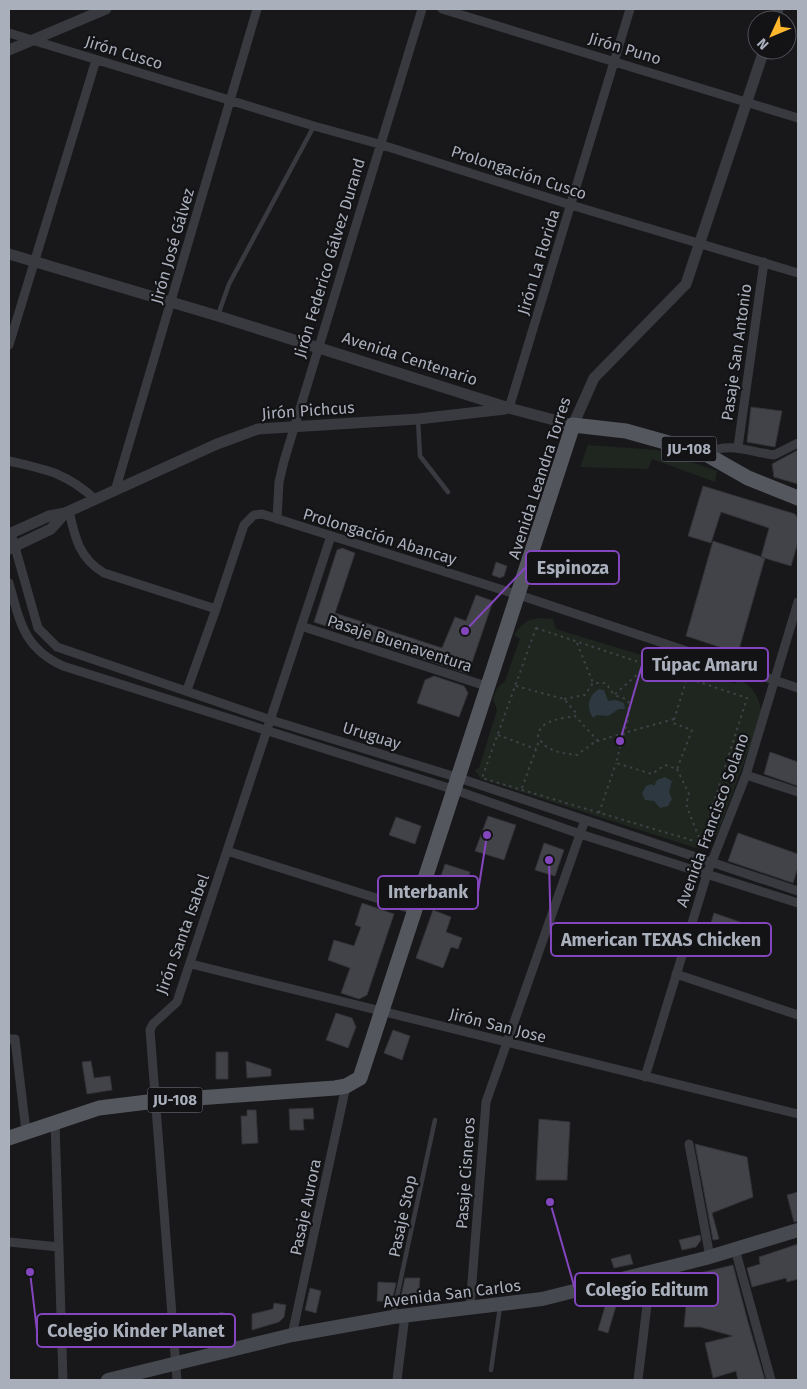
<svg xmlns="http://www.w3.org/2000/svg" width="807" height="1389" font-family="'Fira Sans',sans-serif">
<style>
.green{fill:#1e261f}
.water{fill:#2d3840}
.building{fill:#424348;stroke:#323237}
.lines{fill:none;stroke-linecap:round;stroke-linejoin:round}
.path{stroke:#3f4147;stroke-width:2;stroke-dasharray:2.5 4;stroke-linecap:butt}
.service{stroke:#393a40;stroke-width:4.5}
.minor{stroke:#393a40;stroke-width:9}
.tertiary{stroke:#393a40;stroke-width:11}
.secondary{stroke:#474950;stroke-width:14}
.primary{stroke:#55575f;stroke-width:15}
.labels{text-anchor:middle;stroke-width:4.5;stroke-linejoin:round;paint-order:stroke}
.shield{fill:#131316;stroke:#7d808a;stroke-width:1}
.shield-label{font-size:15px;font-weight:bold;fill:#aaafbc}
.street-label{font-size:16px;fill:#aaafbc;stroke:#131316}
.leader{fill:none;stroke:#8446be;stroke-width:2}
.callout-dot{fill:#8446be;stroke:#131316;stroke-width:2}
.callout{fill:#131316;stroke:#8446be;stroke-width:2}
.callout-label{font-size:18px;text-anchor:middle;font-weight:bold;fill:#aaafbc}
</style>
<rect width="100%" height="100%" fill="#18181b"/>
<path class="green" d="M588,445L658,450L717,471L715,482L652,459L648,469L580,467Z
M538,618L553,619L556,629L736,684L738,678C754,688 759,696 762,714L717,835L704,846L696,848L481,779L475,770L479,768L497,710L493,699L497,688L505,681L520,639L514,635C520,625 526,620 538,618Z"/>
<path class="water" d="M599,689L604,690L608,701L616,700L624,703L625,709H619L608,716L597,715L593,718C586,707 588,696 599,689Z
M665,777L672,781L669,792L672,799L668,806L660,808L654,801L645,800L642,793L646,786L652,784L654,786L657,780Z"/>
<path class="building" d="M751,407L782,411L775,447L747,442Z
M798,450V484L774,477L772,464Z
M703,486L795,514L798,519V542L791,566L761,557L769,528L721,512L711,543L688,536Z
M713,541L765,558L738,653L686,636Z
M342,548L355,553L335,613L442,648L455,617L466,621L476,595L493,601L468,674L314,622L337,550Z
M496,562L507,566L504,576L500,578L492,575Z
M434,676L464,686L468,693L459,717L417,703L425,680Z
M770,752L798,762V786L764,774Z
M488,816L516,825L504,860L475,851Z
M396,817L421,826L415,844L389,835Z
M738,833L798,854V867L793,883L728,861Z
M544,843L564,850L555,876L535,870Z
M445,864L470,872L463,893L438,885Z
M362,903L394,914L367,995L359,999L341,993L350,968L328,960L334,940L354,946L361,927L355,925Z
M433,910L451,917L446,932L462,938L458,949L451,947L443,968L416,958Z
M714,913L743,923L741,929L760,936L755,952L707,936Z
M336,1013L352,1018L356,1027L348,1048L326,1040Z
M393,1030L410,1036L402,1060L384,1053Z
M216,1052H228V1079H216Z
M91,1061L94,1078L110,1076L112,1090L87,1094L82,1062Z
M246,1061L271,1069V1076L247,1078Z
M313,1108L314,1119H303L304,1130H290L289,1109Z
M247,1110H256L258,1143L242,1144L241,1116H247Z
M539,1119L570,1122L567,1180H536Z
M695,1144L747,1157L753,1197L712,1213L719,1239L713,1240Z
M798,1192V1221L794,1222L787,1195Z
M700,1235L701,1240L696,1247L682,1250L679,1240Z
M798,1244V1279L787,1282L786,1278L752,1287L747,1268L760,1264L759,1257Z
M630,1254L633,1264L614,1268L611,1259Z
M733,1265L748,1322L765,1380H738L736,1371L713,1378L705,1343L733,1336L700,1327H684L686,1306L666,1300V1285L671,1280Z
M405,1278H420L418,1300L400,1301Z
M378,1282L396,1283L392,1302L377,1301Z
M310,1288L321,1291L316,1313L305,1310Z
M618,1299L608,1333L598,1330L607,1300Z
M274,1303L286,1305L284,1317L279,1322L252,1330V1314L273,1309Z
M220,1312L235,1316L229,1337L215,1333L212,1342L190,1347L187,1333L217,1326Z"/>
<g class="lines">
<path class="path" d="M536,628L747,698L701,843L482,778Z
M577,643L593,683
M516,686L564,699L577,714L575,716
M564,699L585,695L593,683H606L614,695
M674,719L624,733L616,763L652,774L665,765L677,769L692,730L673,723L687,678
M498,735L536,749
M598,741L575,716C562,719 540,719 538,736C545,752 562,753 577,755L596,741H598L624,733L628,719L629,703L626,699L614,695L648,665
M677,769L689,794L686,804L701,843
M522,788L539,741
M599,813L616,763"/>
<path class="service" d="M218,315L229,284L314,126
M418,420L420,456L448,492
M393,1315L435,1120
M491,1370L500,1307"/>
<path class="minor" d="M442,9L798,118
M9,33L314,126L379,144L571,205L798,273
M9,345L96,60
M509,408L630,9
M738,447L764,262
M704,453C732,442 746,451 774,455L798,443
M9,461C47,470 65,472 95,499
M115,491L257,9
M69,511C75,538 79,558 104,573L216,609L244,525L254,515L262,514L519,595L798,688
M277,519L279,482L284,461L422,9
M11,533L38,628L57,647L271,720L459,778L798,891
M9,583C20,621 23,648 63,666L455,790L580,834L798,903
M301,626L489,687
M187,690L216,609
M746,775L798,792
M227,851L414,910
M191,964L798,1114
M676,974L798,1015
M9,1039H15L26,1131
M645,1077L707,874L746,775L798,602
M55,1122L63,1380
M689,1144L710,1257
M9,1242L59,1247
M735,1249L771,1380
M470,1308L486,1102L585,820
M292,1335L346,1086
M177,1380L150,1030L153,1024L177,1002L331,536
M397,1380L405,1315
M638,1380L651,1272"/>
<path class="tertiary" d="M774,20L778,9
M9,50L106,9
M9,254L218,316L509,408L573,425L594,378L686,284L764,50
M9,534L49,516L65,513L217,444L258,429L418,419L505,409
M9,549L51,529L65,513"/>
<path class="secondary" d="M108,1380L292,1335L393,1317L542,1299L706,1258L798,1230"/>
<path class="primary" d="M9,1138L99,1108L156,1101L335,1088L346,1086L360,1078L573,425L626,431L704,453L748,478L798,498"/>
</g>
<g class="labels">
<g class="shield">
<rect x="661.5" y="436.5" width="55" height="25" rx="4"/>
<rect x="147.5" y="1087.5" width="55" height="25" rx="4"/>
</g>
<g class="shield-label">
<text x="689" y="454">JU-108</text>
<text x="175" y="1105">JU-108</text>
</g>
<g class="street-label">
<text transform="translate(625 48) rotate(17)" y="6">Jirón Puno</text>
<text transform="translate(124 52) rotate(17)" y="6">Jirón Cusco</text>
<text transform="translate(519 172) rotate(18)" y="6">Prolongación Cusco</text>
<text transform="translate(172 246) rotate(-74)" y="6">Jirón José Gálvez</text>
<text transform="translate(329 258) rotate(-73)" y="6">Jirón Federico Gálvez Durand</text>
<text transform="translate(538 262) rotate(-73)" y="6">Jirón La Florida</text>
<text transform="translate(736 352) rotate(-82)" y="6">Pasaje San Antonio</text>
<text transform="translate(410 358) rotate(18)" y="6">Avenida Centenario</text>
<text transform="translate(308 410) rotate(-4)" y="6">Jirón Pichcus</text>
<text transform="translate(539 478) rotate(-72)" y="6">Avenida Leandra Torres</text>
<text transform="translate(380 536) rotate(17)" y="6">Prolongación Abancay</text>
<text transform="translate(400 643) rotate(18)" y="6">Pasaje Buenaventura</text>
<text transform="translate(372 735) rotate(17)" y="6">Uruguay</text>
<text transform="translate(712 820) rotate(-70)" y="6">Avenida Francisco Solano</text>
<text transform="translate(182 934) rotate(-70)" y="6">Jirón Santa Isabel</text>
<text transform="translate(498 1025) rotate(14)" y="6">Jirón San Jose</text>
<text transform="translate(465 1173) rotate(-86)" y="6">Pasaje Cisneros</text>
<text transform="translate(305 1207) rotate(-78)" y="6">Pasaje Aurora</text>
<text transform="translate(402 1216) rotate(-78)" y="6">Pasaje Stop</text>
<text transform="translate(452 1293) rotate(-7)" y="6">Avenida San Carlos</text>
</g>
</g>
<path class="leader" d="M465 631L526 567M620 741L642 665M487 835L478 892M549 860L551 940M550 1202L575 1289M30 1272L37 1331"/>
<g class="callout-dot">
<circle cx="465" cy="631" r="5"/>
<circle cx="620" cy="741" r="5"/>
<circle cx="487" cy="835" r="5"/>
<circle cx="549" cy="860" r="5"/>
<circle cx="550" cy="1202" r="5"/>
<circle cx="30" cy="1272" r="5"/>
</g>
<g class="callout">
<rect x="526" y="551" width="93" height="33" rx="5"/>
<rect x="642" y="648" width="126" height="33" rx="5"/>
<rect x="378" y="876" width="100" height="33" rx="5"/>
<rect x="551" y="923" width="220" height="33" rx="5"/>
<rect x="575" y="1273" width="143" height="33" rx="5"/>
<rect x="37" y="1314" width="198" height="33" rx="5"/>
</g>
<g class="callout-label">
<text x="573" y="574">Espinoza</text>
<text x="705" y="671">Túpac Amaru</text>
<text x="428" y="898">Interbank</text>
<text x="661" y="946">American TEXAS Chicken</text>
<text x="647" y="1296">Colegío Editum</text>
<text x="136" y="1337">Colegio Kinder Planet</text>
</g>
<rect width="807" height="1389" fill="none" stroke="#aaafbc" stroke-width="20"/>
<g transform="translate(772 35) rotate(226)"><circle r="24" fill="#131316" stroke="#4f5158"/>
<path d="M0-4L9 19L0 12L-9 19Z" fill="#ffb82c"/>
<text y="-8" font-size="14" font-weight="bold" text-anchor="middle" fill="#aaafbc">N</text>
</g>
</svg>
